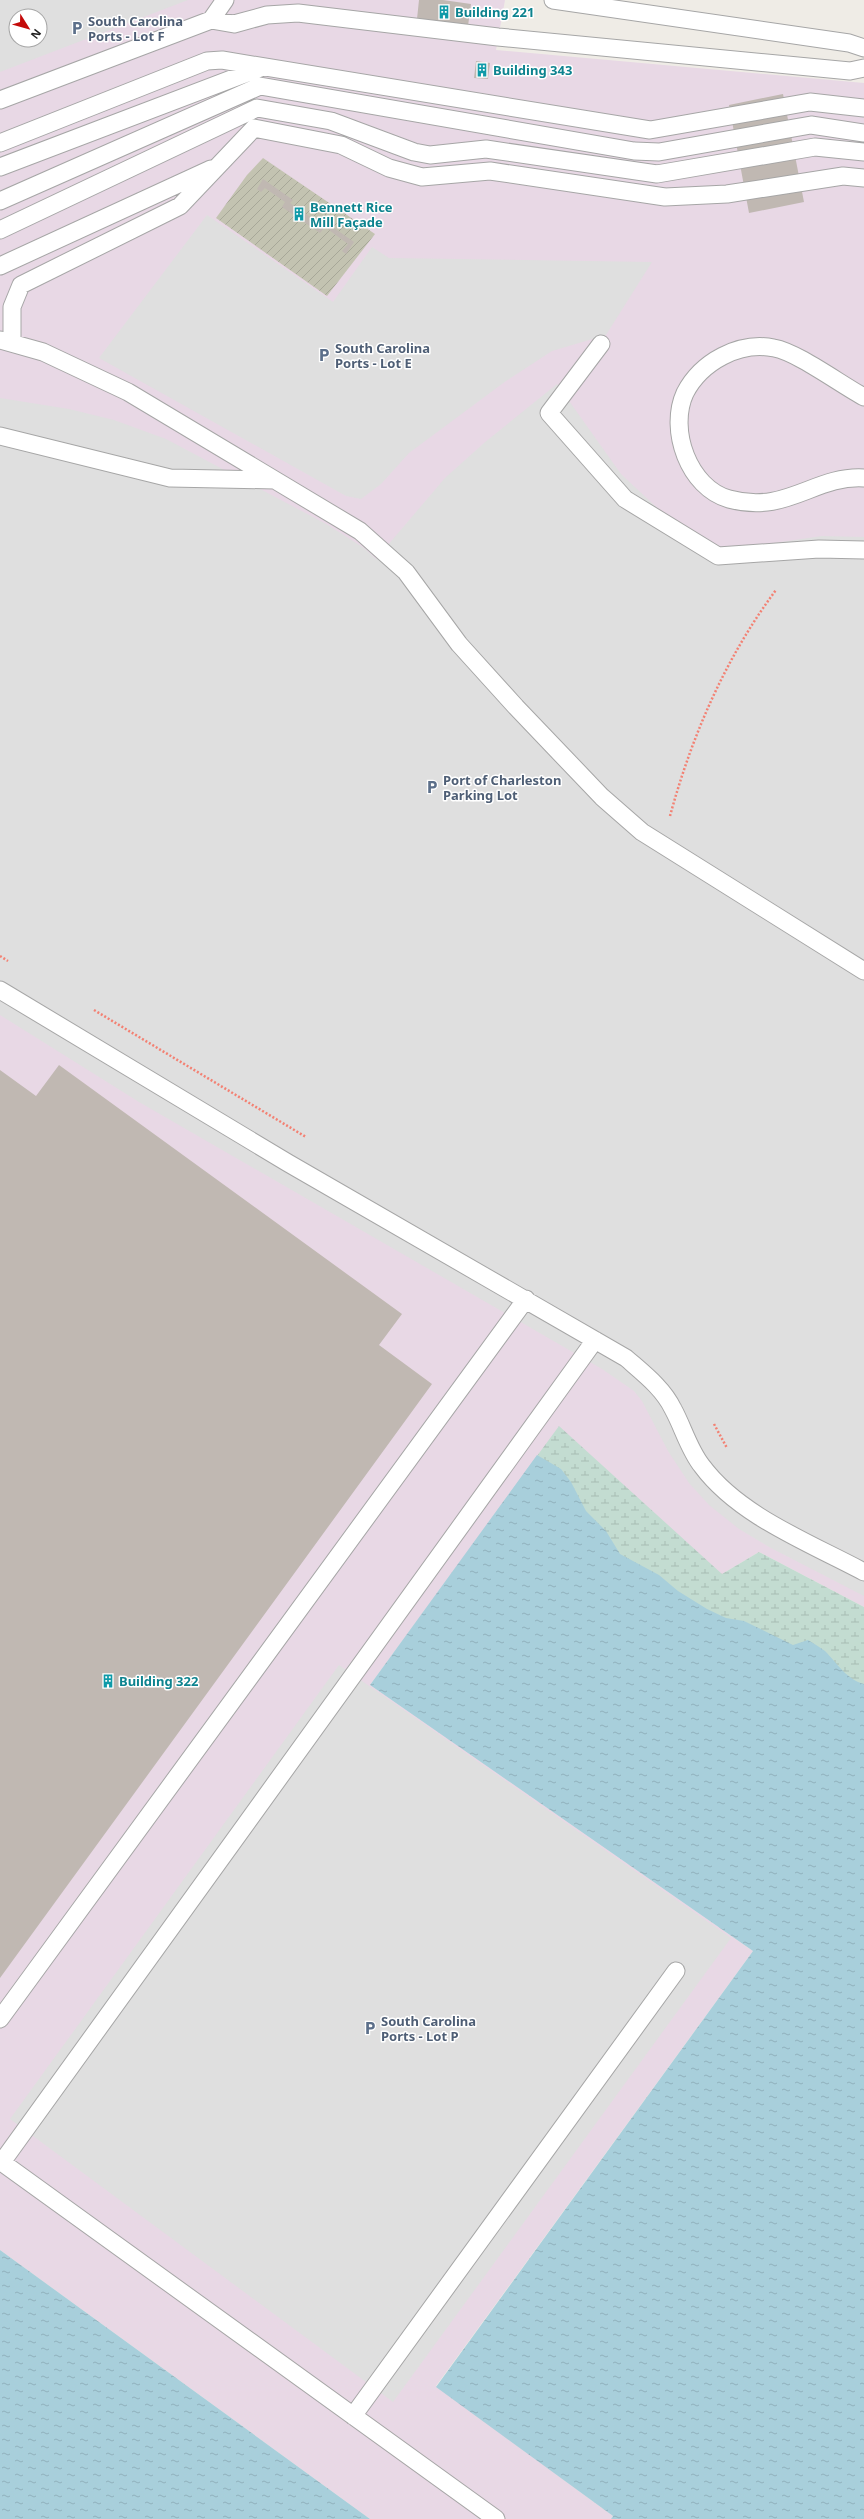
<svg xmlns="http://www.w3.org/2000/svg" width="864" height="2519" font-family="'Noto Sans',sans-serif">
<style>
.industrial{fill:#e8d8e5;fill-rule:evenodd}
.construction{fill:url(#construction-furrows)}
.wetland{fill:url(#wetland-marsh)}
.parking{fill:#dfdfdf;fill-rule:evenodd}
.water{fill:url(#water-ripples)}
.building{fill:#c0b8b2}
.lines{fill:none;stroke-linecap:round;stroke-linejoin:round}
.lane-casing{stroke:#a6a6a6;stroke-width:19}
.path{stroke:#f38173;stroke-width:2.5;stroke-dasharray:2 2;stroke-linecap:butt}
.lane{stroke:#fff;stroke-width:17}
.labels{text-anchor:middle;stroke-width:3;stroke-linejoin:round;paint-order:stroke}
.culture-label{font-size:13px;font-weight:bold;fill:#0d838f;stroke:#fff;text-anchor:start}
.service-label{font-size:13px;font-weight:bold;fill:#4e5e75;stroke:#fff;text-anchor:start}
</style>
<defs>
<pattern id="construction-furrows" width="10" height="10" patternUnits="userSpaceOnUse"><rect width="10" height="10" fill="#c3c3b1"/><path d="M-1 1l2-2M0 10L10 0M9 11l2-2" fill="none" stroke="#a7a798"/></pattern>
<pattern id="wetland-marsh" width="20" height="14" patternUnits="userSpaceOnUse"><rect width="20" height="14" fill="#c3dcd1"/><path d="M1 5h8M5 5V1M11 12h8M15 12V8" fill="none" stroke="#a7bcb3"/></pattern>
<pattern id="water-ripples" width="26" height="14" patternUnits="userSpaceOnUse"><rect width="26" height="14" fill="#a8cfdb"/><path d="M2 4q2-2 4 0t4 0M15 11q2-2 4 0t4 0" fill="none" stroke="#90b1bc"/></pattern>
</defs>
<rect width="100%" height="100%" fill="#efece6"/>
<path class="industrial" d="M0,0H505L496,50L864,83V1607L759,1552L722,1574L507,1498L370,1685L753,1951L436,2386L613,2516L611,2519H370L0,2250ZM16,16H40V40H16Z"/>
<path class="construction" d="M263,158L375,234L327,296L216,218L247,175Z"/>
<path class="wetland" d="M559,1426L722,1574L759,1552L864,1607V2013L496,1512Z"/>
<path class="parking" d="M0,0H188L0,72ZM16,16H40V40H16Z
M207,215L333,302L372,247L389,258L652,262L606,335L552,351L506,381L409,453L381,484L361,499L346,496L99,358Z
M557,384L621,474L668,518L717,548L761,545L822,536L864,537V1596L769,1547L739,1529L709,1505L689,1483L668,1451L642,1401L634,1391L602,1369L139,1102L0,1015V398L69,409L114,420L166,439L328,525L364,548L376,559L445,478L484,443Z
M339,1665L731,1938L393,2402L10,2119Z"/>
<path class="water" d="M537,1455L561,1469L571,1482L586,1511L606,1531L620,1554L659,1575L678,1591L707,1609L726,1618L744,1621L793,1645L808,1640C814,1644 820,1647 825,1651C837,1663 846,1679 864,1684V2519H611L613,2516L436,2387L753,1951L370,1685Z
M0,2250L370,2519H0Z"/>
<path class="building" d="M419,0H443L471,4L468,26L417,19Z
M476,61L490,63L488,79L474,78Z
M783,94L804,202L749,213L729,105Z
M263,179L293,200L290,203L322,225L324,221L354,242L346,254L342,251L348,244L325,227L320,233L282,207L285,202L265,188L261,192L257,189Z
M59,1065L402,1314L379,1345L432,1384L0,1978V1070L36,1096Z"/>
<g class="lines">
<g class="lane-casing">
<path id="lane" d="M553,0L849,43L864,48
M211,20L225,0
M0,100L211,20L234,24L267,15L298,13L498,37L850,71L864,68
M0,143L207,61L222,60L650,130L810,102L864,108
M0,167L263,67
M0,201L260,86L634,151L659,152L811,125L864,133
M0,230L257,108L331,121L414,152L430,155L486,149L657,174L815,147L864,152
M0,266L211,169
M0,340L43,352L128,392L360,531L406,572L459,644L516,707L602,797L642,832L864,971
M12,343V307L21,285L180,206L254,128L341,145L389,168L422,177L490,171L665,197L727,194L843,176L864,178
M601,344L549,413L625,499L718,556L819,549L864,550
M864,397C840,384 797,352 774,348C739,341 701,362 685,393C668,430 689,488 729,499C787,515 814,475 864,478
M0,436L170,478L275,480
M0,990L288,1163L626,1358C643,1373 663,1388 673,1409C683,1427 689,1450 702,1466C739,1516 810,1543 864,1572
M0,2019L526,1299
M0,2161L496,2519
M2,2162L595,1340
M353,2416L676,1971"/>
</g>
<path class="path" d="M670,816C692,735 726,657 776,590
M0,956L8,961
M94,1010L306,1137
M714,1424L727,1448"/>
<use href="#lane" class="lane"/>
</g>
<defs>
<g id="building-bare" transform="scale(1.08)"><path d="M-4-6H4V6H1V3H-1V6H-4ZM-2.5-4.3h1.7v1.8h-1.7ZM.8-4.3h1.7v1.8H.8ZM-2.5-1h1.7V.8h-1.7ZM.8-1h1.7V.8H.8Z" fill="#0f9aa8" stroke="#fff" stroke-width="2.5" paint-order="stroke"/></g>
<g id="parking-bare" transform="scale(1.08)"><path d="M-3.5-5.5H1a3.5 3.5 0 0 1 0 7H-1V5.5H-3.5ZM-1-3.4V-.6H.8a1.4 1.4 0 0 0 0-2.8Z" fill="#5c6f8a" stroke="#fff" stroke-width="2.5" paint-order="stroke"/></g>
</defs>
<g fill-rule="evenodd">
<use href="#building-bare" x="444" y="12"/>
<use href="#parking-bare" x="77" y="28"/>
<use href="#building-bare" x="482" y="70"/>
<use href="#building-bare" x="299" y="214"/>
<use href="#parking-bare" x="324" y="355"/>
<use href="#parking-bare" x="432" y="787"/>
<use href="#building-bare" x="108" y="1681"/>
<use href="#parking-bare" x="370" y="2028"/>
</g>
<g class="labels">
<g class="culture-label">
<text x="455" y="17">Building 221</text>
<text x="493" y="75">Building 343</text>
<text x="310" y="212">Bennett Rice<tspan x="310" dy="15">Mill Façade</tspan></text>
<text x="119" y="1686">Building 322</text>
</g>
<g class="service-label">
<text x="88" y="26">South Carolina<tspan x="88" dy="15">Ports - Lot F</tspan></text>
<text x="335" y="353">South Carolina<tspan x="335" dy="15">Ports - Lot E</tspan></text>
<text x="443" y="785">Port of Charleston<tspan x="443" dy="15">Parking Lot</tspan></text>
<text x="381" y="2026">South Carolina<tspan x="381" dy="15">Ports - Lot P</tspan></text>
</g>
</g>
<g transform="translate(28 28) rotate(127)"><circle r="19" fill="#ffffff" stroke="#a5a5a5"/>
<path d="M0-3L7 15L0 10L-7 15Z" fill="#c40b0a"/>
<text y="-6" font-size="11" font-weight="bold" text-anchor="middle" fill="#1f1f1f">N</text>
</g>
</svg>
